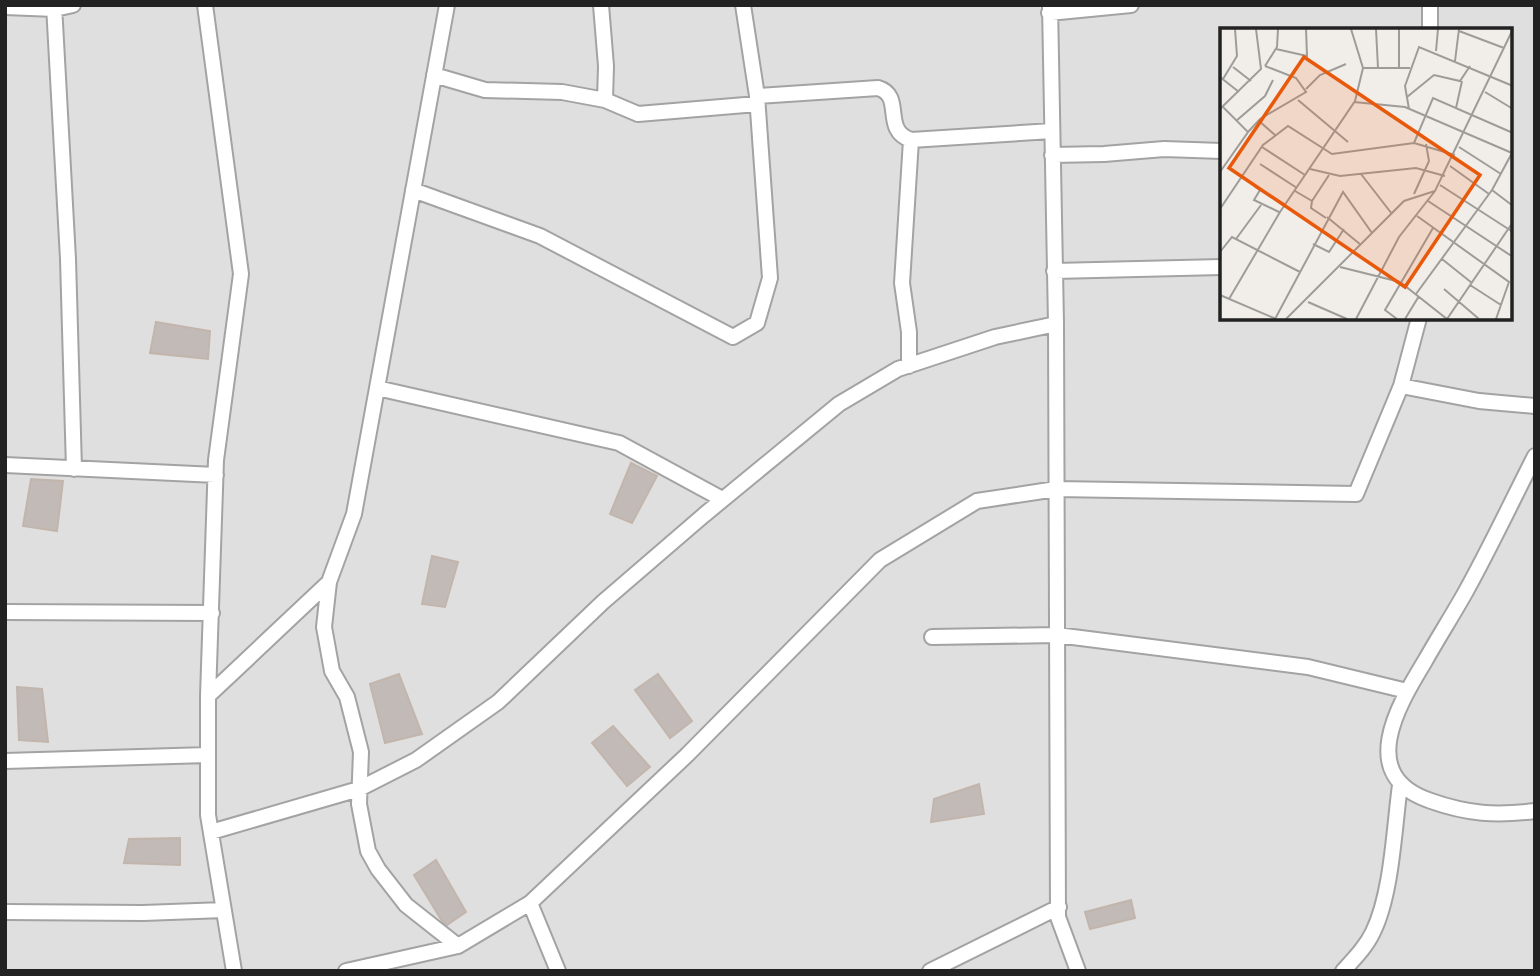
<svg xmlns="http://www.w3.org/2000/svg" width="1540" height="976" font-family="'Open Sans',sans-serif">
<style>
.residential{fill:#e0dfdf;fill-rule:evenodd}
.building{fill:#c2bab6;stroke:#c2b5ac;stroke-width:2}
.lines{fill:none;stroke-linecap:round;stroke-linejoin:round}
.minor-casing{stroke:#a3a3a3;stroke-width:18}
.minor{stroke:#fff;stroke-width:14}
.inset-road{fill:none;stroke:#9e9c99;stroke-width:2}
.view{fill:#e8590c;fill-opacity:0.15;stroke:#e8590c;stroke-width:3.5}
.inset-edge{fill:none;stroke:#222;stroke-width:3.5}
</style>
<rect width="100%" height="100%" fill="#f1eee9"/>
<path class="residential" d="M5,5H1535V971H5ZM1222,30H1510V318H1222Z"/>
<path class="building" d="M156,322L210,331L208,359L150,353Z
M631,463L657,476L632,523L610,514Z
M31,479L63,481L57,531L23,526Z
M432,556L458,562L445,607L422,604Z
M399,674L422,734L385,743L370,684Z
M658,674L692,721L670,738L635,690Z
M17,687L42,689L48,742L19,740Z
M613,726L650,767L627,786L592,743Z
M979,784L984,814L931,822L934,799Z
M180,838V865L124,863L129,839Z
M436,860L466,912L447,925L442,921L414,875Z
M1131,900L1135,918L1090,929L1085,912Z"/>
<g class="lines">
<g class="minor-casing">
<path id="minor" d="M54,5L68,259L74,469
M205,5L241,274L216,460L208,696
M601,5L606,66L605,100
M1050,5L1056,324L1058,917L1078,971
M5,7L55,9L73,5
M1049,13L1131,5
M1430,30V5
M434,75L485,90L562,92L605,100L638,114L757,104
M757,96L878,88C905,96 881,130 911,140L1052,131
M1052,155L1104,154L1164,149L1222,151
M413,190L540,236L733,337L757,323L770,278L757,96L743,5
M1054,271L1222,267
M909,366V332L902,283L911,140
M1401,386L1479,401L1535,406
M377,388L619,443L722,499
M1535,456C1512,501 1490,548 1465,593C1452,616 1438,638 1425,661C1397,707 1356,776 1431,801C1468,814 1496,816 1535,811
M5,465L216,475
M329,582L324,627L332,671L347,697L361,752L359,804L368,851L378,869L406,905L458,946
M5,612L212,613
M932,637L1057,635L1308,667L1407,691
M5,761L208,755
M211,832L359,789L416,760L498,702L603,602L704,515L839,404L898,369L995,337L1056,324
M530,903L558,971
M5,912L143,913L224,910
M234,971L208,815V696L329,582L354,514L447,5
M346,971L458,946L530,903L687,755L880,560L977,501L1056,489L1356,494L1401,386L1419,318
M930,971L1059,907
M1343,971C1354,959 1366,947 1373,932C1392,893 1394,829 1400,785"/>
</g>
<use href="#minor" class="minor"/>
</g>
<g transform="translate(1220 28)">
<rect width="292" height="292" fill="#f1eee9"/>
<path class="inset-road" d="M179,1V39M239,3L284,20M56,21L87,28L86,1M216,23L218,1M235,33L239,1M45,38L57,19L58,1M13,39L31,53M143,40H158L156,1M158,40H190M0,49L19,64M3,51L17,28L15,1M86,61L100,47L126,36M265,64L293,81M187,69L214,47L240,53L250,38M78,72L128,114M134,74L185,79L292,125M236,80L242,53M0,81L41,41L36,1M189,81L185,58L199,19L293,58M16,93L45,68L53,52M39,93L55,107M28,104L40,91L86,64L76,50L45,38M194,115L213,70L293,105M42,119L85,147M239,119L281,146M292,125L272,162L293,178M40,136L77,160M230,138L269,166M90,141L120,148L196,140L225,148M0,144L28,104L3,79M141,146L172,186M220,157L293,204M35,159L66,177M40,162L34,172L59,184M75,163L92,173L91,180L106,190M194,166L209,133L206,116M92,173L109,147M208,173L293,229M0,181L43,117L68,98L112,126L194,115L235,127M197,188L289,254L276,291M107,189L141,217M16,211L41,177M93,216L109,224L124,201M0,224L12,209L80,244M222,231L252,255M120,239L180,254L227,291L293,194M250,257L281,277M224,261L259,291M196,266L272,162M0,267L56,291M9,271L60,184L135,73L143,40L131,1M88,274L127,291M55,291L123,164L152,205M66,291L184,173L215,163L293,1M136,291L179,209L215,163M177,291L165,282L213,200M185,291L199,268"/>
<path class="view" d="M84,29L260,147L185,259L9,140Z"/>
<rect width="292" height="292" class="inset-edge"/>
</g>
<rect width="1540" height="976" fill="none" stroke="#222222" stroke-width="14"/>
</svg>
